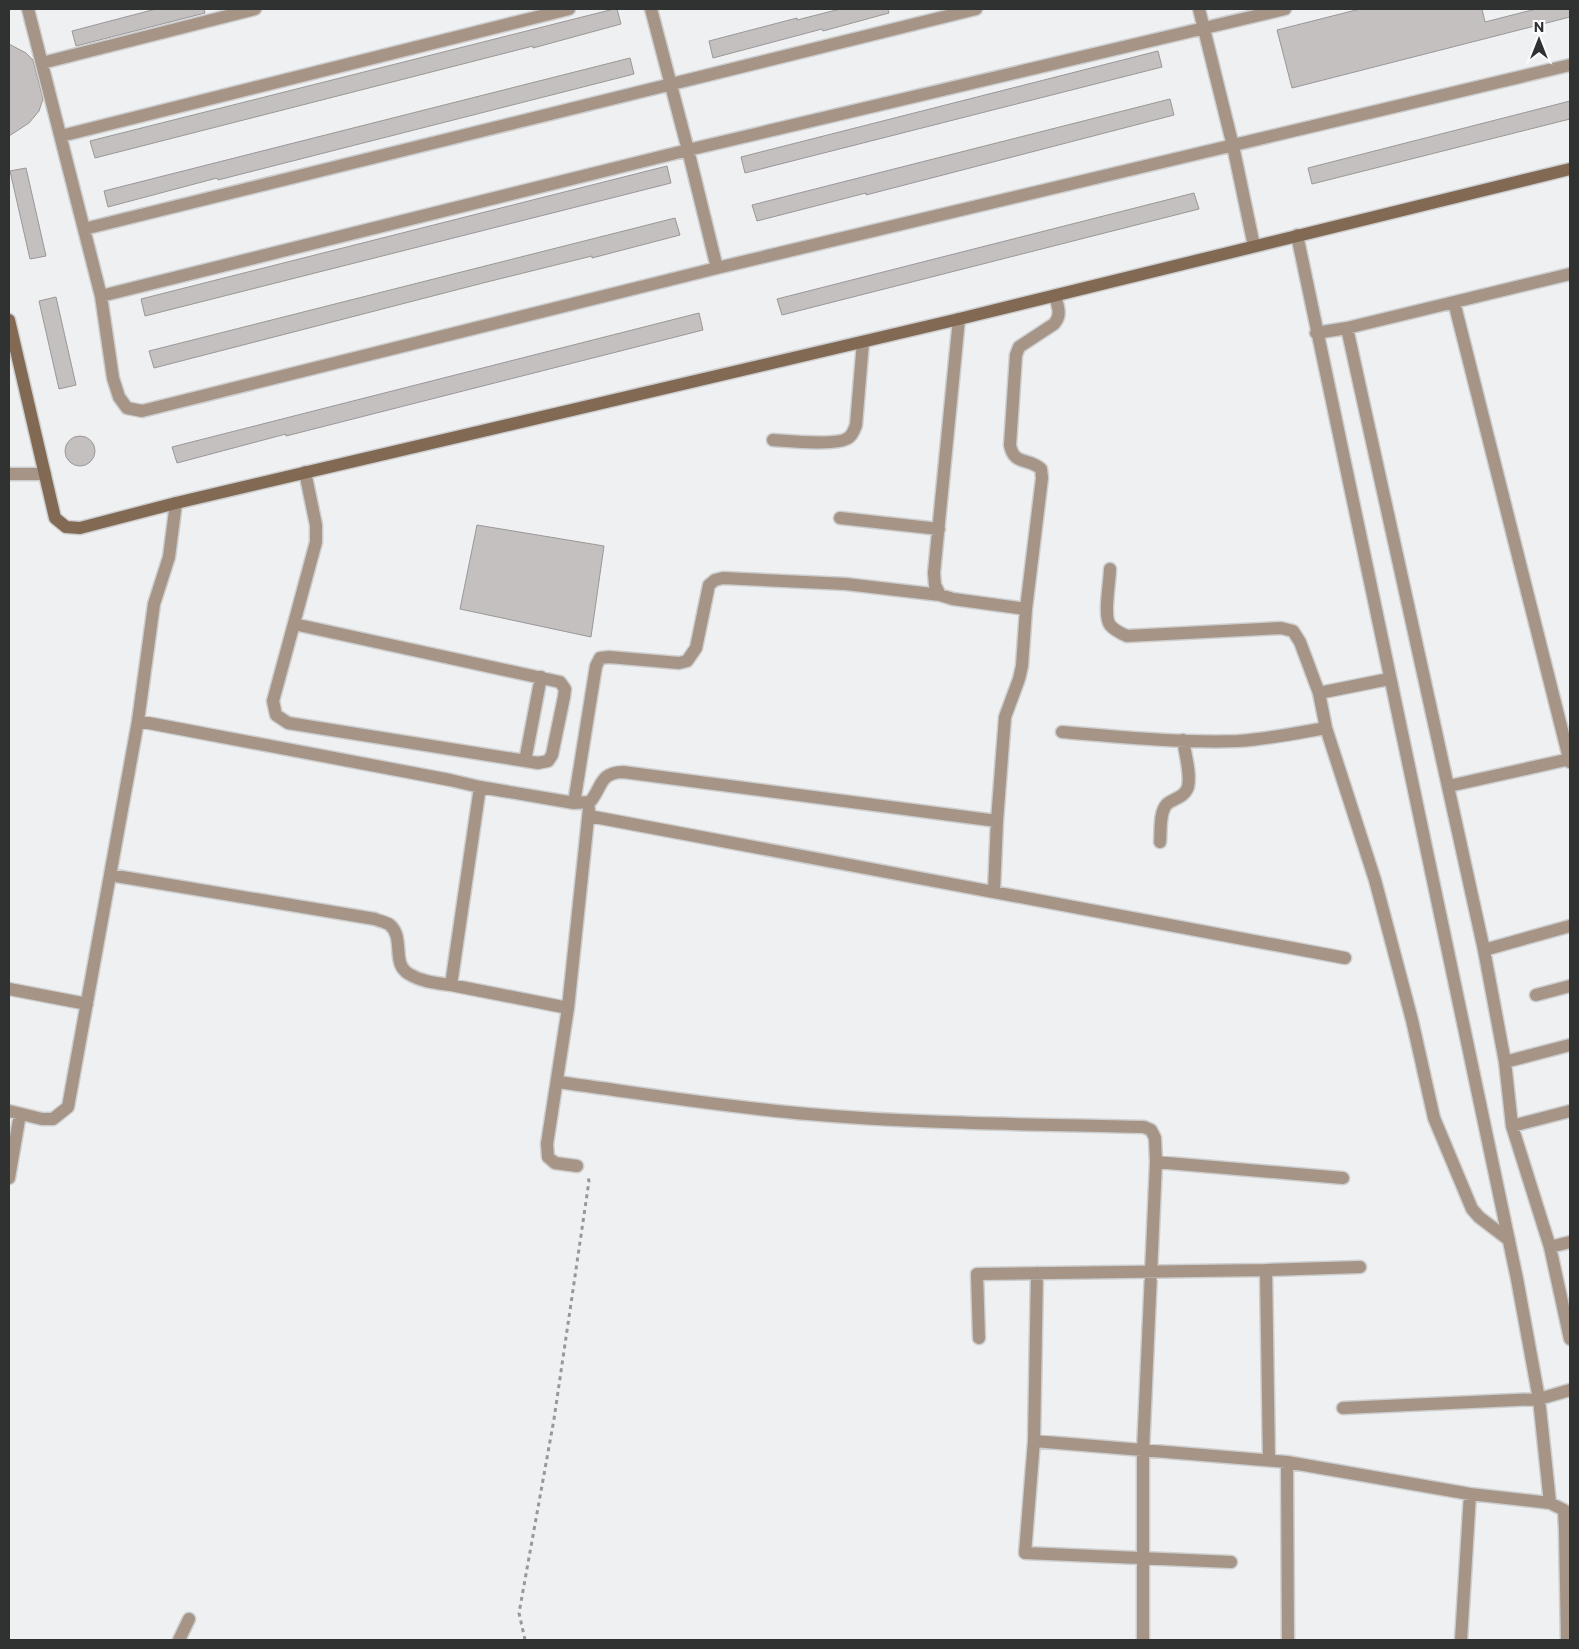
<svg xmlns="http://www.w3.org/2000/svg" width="1579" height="1649" font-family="Commissioner,sans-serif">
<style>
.building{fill:#c3c0bf;stroke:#9a9797}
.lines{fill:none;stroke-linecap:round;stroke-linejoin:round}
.street-casing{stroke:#cdcecf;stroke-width:15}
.secondary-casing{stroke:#cdcecf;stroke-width:15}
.path{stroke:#97989a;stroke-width:3;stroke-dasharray:4 4;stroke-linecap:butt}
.street{stroke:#a69586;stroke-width:12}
.secondary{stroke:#816954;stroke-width:12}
</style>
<rect width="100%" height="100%" fill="#eff0f2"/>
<path class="building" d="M156,9H204L205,13L76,46L72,31Z
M614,9H617L621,24L533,48V46L95,158L90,141Z
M840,9H888L889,13L823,31L822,29L713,58L709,41L797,18V20Z
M1360,9H1482L1485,22L1536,9H1570V17L1292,88L1277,30Z
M9,44L26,53L33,60L43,99L39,111L29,123L9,136Z
M1158,51L1162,67L745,173L741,157Z
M630,58L634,74L218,180L217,178L108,207L104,191Z
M1170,99L1174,115L866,195V193L757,221L752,205Z
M1570,101V119L1312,184L1308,168Z
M667,166L671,183L145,316L141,299Z
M26,168L46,256L30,259L10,171Z
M1194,193L1199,209L782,315L777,299Z
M675,218L680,235L592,258V256L483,283L154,368L149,351Z
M56,297L76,385L59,389L39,301Z
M699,313L703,330L286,436V434L177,463L172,447Z
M65 451a15 15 0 1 1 30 0a15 15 0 1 1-30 0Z
M477,525L604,546L591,637L460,609Z"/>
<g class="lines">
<g class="street-casing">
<path id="street" d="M28,9L101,296L113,378L119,397L127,408L142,411L717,268L1570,65
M651,9L688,150L717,268
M1199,9L1233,146L1254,246
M42,63L255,9
M61,136L569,9
M84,229L976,9
M1297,235L1517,1279L1539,1399L1570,1390
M101,296L688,150L1285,9
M1454,302L1570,762
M1347,328L1484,950L1505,1062L1512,1126L1550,1247L1570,1339
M1316,333L1347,328L1570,274
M773,440C788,441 837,446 848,438C853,435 854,430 856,425L863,342
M9,474H45
M840,518L939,529
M1110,569C1110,581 1103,616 1110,625C1114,630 1120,633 1127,636L1281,628L1293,631L1300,642L1319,693
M1026,609L1042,478L1041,469C1028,457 1014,466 1010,445L1016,355L1019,347L1054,324C1062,315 1058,307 1055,296
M294,624L560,682L565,689L564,697L552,755L548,761L538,763L288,723L276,715L273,701L316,542V525L305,472
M1389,679L1319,693L1326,728L1375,880L1412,1020L1434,1118L1472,1209L1479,1217L1509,1240
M138,721L450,780L480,787L574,803L590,802C603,786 599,773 623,772L997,821L1005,717L1019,679L1022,666L1026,609L953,599L940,595L935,585L934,573L959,319
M1062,732C1121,737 1180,743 1238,741C1268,739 1297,733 1326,728
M525,761L541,677
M1449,786L1570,759
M480,787L451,985L568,1008
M574,803L596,666L600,658L609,657L679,663L687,661L696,648L709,585L715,580L723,578L846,584L940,595
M589,816L1345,958
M1160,842C1161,832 1159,812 1167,804C1174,798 1184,798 1188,787C1191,773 1185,754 1183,740
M110,875L375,919C379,921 386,922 390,925C405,938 391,964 409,974C422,982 437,983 451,985
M994,891L997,821
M1484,950L1570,926
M9,989L87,1004
M1536,995L1570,986
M1505,1062L1570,1045
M557,1082C640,1093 724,1107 808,1114C920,1124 1032,1124 1144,1127L1151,1130L1155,1138L1156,1162L1143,1451V1640
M9,1111L42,1119H53L68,1107L138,721L154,604L169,557L176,503
M1512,1126L1570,1111
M1156,1162L1343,1178
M577,1166L555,1163L548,1157L547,1144L568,1008L589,809
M9,1178L20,1114
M1550,1247L1570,1242
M1037,1273L1034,1441L1025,1553L1231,1562
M979,1338L977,1274L1266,1270
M1034,1441L1287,1462L1470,1494L1550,1503L1539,1399L1343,1408
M1269,1460L1266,1270L1360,1267
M1287,1462L1288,1640
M1550,1503L1564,1510L1565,1530L1567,1640
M179,1640L189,1619
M1461,1640L1470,1494"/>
</g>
<g class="secondary-casing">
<path id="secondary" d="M9,320L55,518L66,527L80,528L176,503L959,319L1570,169"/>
</g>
<path class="path" d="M525,1640L519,1613L554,1419L589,1181L587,1175"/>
<use href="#street" class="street"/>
<use href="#secondary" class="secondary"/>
</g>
<rect width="1579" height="1649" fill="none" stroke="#303131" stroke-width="20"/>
<g transform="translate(1539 40)" stroke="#fcfdff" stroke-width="4" paint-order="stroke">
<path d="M0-4L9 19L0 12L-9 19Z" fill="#303131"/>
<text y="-8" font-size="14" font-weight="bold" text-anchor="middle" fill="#303131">N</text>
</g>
</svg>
